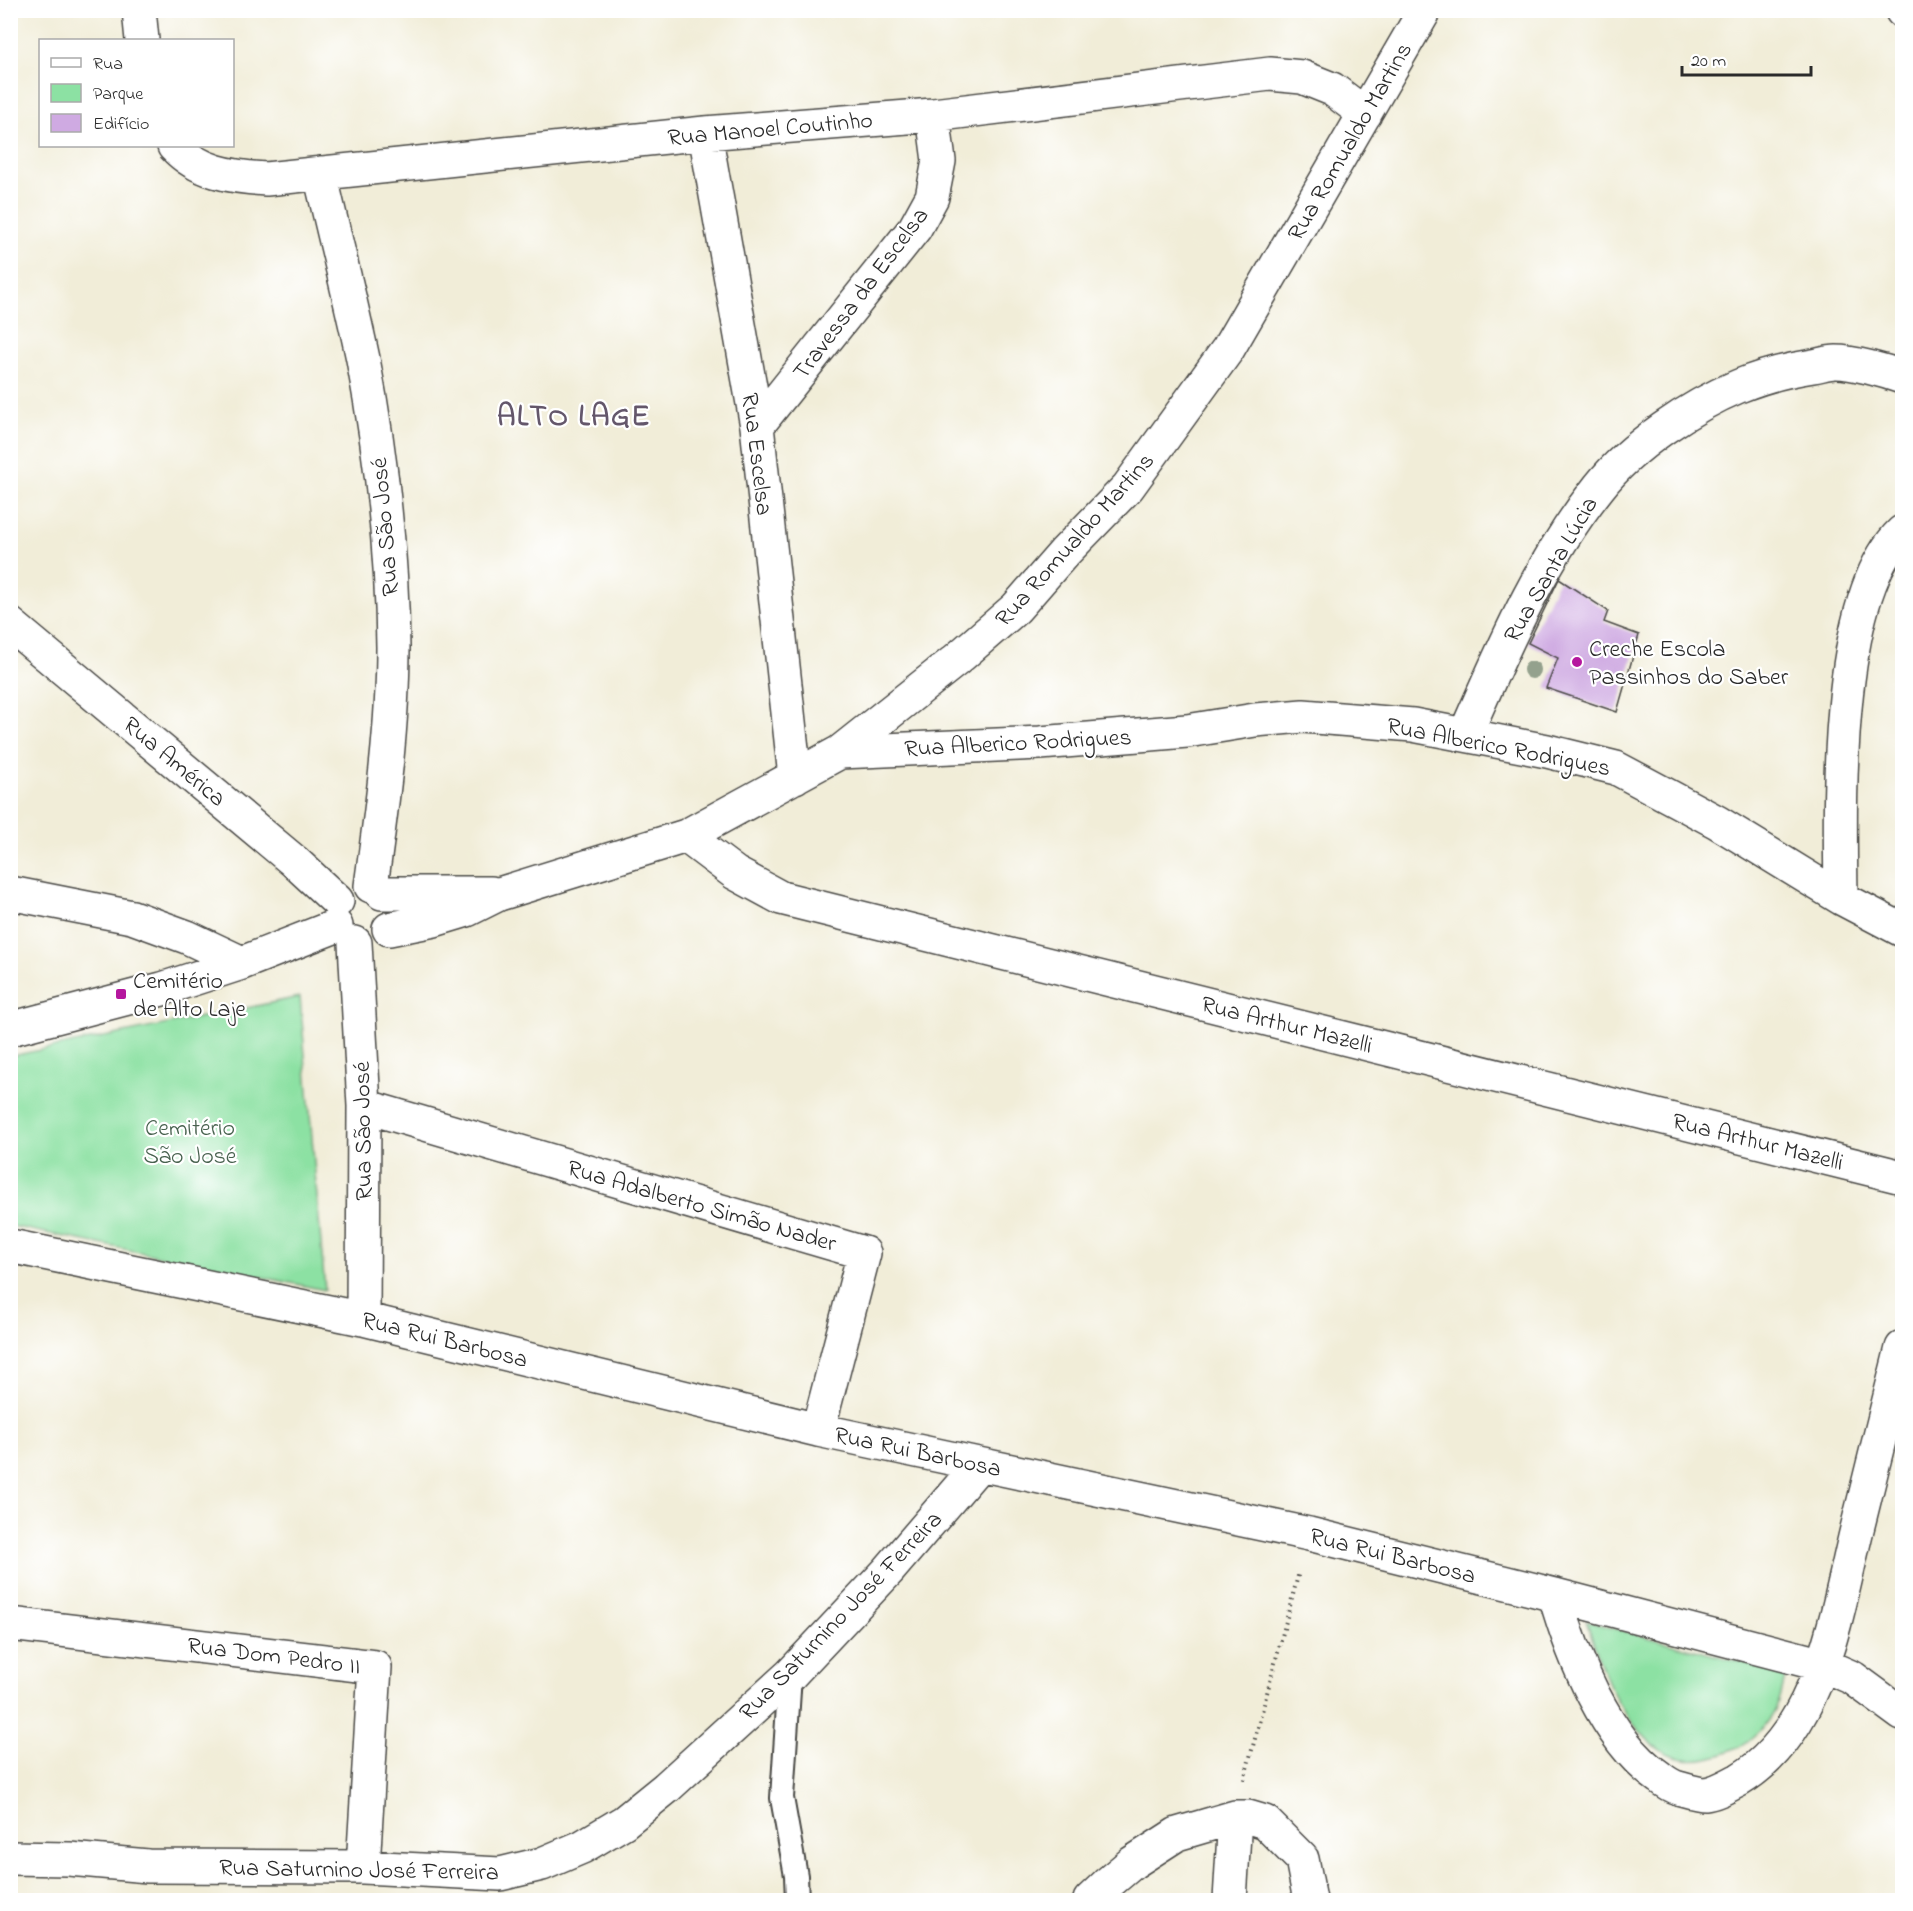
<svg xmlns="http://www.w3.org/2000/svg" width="1913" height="1911" font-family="'Indie Flower',sans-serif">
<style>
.green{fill:#8ce1a3;stroke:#5c8667;stroke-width:1.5}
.building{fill:#cfaae2}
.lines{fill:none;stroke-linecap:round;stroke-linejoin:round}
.service-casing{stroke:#494845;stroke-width:26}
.minor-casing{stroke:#494845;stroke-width:36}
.path{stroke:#494845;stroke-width:4;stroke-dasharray:1.5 4.5;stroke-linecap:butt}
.service{stroke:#fff;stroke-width:22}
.minor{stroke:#fff;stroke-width:33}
.tree{fill:#94a18d}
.poi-dot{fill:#b5179e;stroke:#fff;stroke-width:2}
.labels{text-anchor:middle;stroke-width:4.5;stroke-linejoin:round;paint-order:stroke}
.street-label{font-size:24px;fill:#2b2b2b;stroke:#fff}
.poi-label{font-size:24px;fill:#2b2b2b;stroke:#fff;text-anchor:start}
.park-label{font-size:24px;fill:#48624f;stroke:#fff}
.district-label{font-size:30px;font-weight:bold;letter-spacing:1.5px;fill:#64576b;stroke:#fff}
</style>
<rect width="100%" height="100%" fill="#fff"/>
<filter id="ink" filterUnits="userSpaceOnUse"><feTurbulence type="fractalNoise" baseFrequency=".0167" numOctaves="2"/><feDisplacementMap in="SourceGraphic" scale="12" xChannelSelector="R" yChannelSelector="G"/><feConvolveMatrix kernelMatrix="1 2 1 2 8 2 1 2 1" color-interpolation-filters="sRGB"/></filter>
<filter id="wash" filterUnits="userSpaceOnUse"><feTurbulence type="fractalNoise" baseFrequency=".008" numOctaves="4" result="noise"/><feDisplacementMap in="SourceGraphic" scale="24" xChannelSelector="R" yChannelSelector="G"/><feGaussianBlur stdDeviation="1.35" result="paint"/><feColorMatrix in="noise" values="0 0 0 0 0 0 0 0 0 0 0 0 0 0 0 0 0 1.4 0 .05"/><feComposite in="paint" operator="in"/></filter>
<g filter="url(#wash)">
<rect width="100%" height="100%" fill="#f1edd8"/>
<path class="green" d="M300,997L325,1290L11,1226V1056Z
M1586,1621L1786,1674C1784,1683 1782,1692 1779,1701C1772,1723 1750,1744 1729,1752C1711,1759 1691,1763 1672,1756C1648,1748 1622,1711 1611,1689C1601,1668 1594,1643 1586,1621Z"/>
<g id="blocks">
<path class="building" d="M1559,579L1608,611L1604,622L1639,635L1617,712L1546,688L1558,658L1528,643Z"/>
</g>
</g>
<g filter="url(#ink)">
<use href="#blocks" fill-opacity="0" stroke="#494845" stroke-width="1.5"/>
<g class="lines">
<g class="service-casing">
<path id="service" d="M790,1675L782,1798L796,1876L797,1900"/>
</g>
<g class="minor-casing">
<path id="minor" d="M139,10L142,40
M1902,10V11
M705,133L757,426L795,777
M174,146C198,172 232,177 266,179L705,133L933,115L1270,74L1302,77L1332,89L1365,114
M320,173C334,235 350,297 363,359C381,454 392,550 393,647C393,727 382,806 371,886
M757,426L915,228L932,197L939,161L933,115
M10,624L295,862L337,901
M1465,735C1503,649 1540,561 1599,487C1631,446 1691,406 1739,386C1763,376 1787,370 1813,366C1820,365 1828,362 1836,362C1853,362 1885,371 1902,377
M840,752L1040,743L1187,731L1255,720L1303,716L1413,725L1547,751L1616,768L1717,822L1841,898L1902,930
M686,836L735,873L781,898L1902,1177
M10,893L132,917L187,937L242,963
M382,893H491
M1841,898C1840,807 1833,597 1902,532
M389,929L434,920L467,910L499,894L686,836L840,752L956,660L1016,608L1064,553L1128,487L1228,349L1425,10
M355,943L364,1106L363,1319
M10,1029L162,989L242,963L336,926
M364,1106L864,1253L818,1430
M10,1246L363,1319L818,1430L1309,1534L1555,1595L1823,1665L1853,1678L1902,1714
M1555,1595C1572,1655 1606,1741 1659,1777C1665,1782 1671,1786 1678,1788C1686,1790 1697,1794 1705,1794C1716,1793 1729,1785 1739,1780C1821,1731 1836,1614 1857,1529C1872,1469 1887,1409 1902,1348
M10,1624L375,1667L363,1867
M10,1858L69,1859L148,1866L363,1867L500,1874L542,1864L582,1847L624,1822L666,1788L790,1675L888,1571L979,1465
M1090,1900L1107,1884L1132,1863L1177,1834L1235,1817H1248L1265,1822L1302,1859L1310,1900
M1230,1900L1235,1817"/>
</g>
<path class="path" d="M1244,1780L1299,1572"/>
<use href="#service" class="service"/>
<use href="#minor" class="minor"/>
</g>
<circle class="tree" cx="1532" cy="670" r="9"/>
</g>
<g class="poi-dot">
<circle cx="1577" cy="662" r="6"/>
<rect x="115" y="988" width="12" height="12" rx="3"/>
</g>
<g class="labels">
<g class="street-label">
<text transform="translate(770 128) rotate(-5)" y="8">Rua Manoel Coutinho</text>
<text transform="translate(1349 141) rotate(-60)" y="8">Rua Romualdo Martins</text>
<text transform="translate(860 293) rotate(-53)" y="8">Travessa da Escelsa</text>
<text transform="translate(758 454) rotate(83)" y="8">Rua Escelsa</text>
<text transform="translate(384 527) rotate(-95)" y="8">Rua São José</text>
<text transform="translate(1074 539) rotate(-48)" y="8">Rua Romualdo Martins</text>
<text transform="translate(1550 569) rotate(-60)" y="8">Rua Santa Lúcia</text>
<text transform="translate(1018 742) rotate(-3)" y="8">Rua Alberico Rodrigues</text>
<text transform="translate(1499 746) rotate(11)" y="8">Rua Alberico Rodrigues</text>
<text transform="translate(175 761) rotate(40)" y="8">Rua América</text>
<text transform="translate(1287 1024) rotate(14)" y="8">Rua Arthur Mazelli</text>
<text transform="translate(362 1131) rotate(-91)" y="8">Rua São José</text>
<text transform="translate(1758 1141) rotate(14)" y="8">Rua Arthur Mazelli</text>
<text transform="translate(702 1205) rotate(16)" y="8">Rua Adalberto Simão Nader</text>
<text transform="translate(445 1339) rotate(14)" y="8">Rua Rui Barbosa</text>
<text transform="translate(918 1451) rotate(12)" y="8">Rua Rui Barbosa</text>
<text transform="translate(1393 1555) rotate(14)" y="8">Rua Rui Barbosa</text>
<text transform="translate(840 1615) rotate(-46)" y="8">Rua Saturnino José Ferreira</text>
<text transform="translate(274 1655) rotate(7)" y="8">Rua Dom Pedro II</text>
<text transform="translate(359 1869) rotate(1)" y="8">Rua Saturnino José Ferreira</text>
</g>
<g class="poi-label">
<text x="1589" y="656">Creche Escola<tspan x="1589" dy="28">Passinhos do Saber</tspan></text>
<text x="133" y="988">Cemitério<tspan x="133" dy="28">de Alto Laje</tspan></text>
</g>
<g class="park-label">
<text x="190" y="1135">Cemitério<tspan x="190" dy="28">São José</tspan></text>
</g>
<g class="district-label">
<text x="574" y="425">ALTO LAGE</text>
</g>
</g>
<rect width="1913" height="1911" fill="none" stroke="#fff" stroke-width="36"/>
<rect x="39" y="39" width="195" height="108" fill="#ffffff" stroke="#aaaaaa" stroke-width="1.5"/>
<rect x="51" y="58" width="30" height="9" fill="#ffffff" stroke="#aaaaaa" stroke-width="1.5"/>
<text x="93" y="69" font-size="18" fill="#2b2b2b">Rua</text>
<rect x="51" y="84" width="30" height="18" fill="#8ce1a3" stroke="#aaaaaa" stroke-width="1.5"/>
<text x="93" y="99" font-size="18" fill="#2b2b2b">Parque</text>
<rect x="51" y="114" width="30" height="18" fill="#cfaae2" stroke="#aaaaaa" stroke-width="1.5"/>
<text x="93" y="129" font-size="18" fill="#2b2b2b">Edifício</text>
<path d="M1682 66v9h129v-9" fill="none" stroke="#2b2b2b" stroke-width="3"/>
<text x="1691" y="66" font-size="18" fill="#2b2b2b" stroke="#ffffff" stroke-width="4.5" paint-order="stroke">20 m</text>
</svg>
